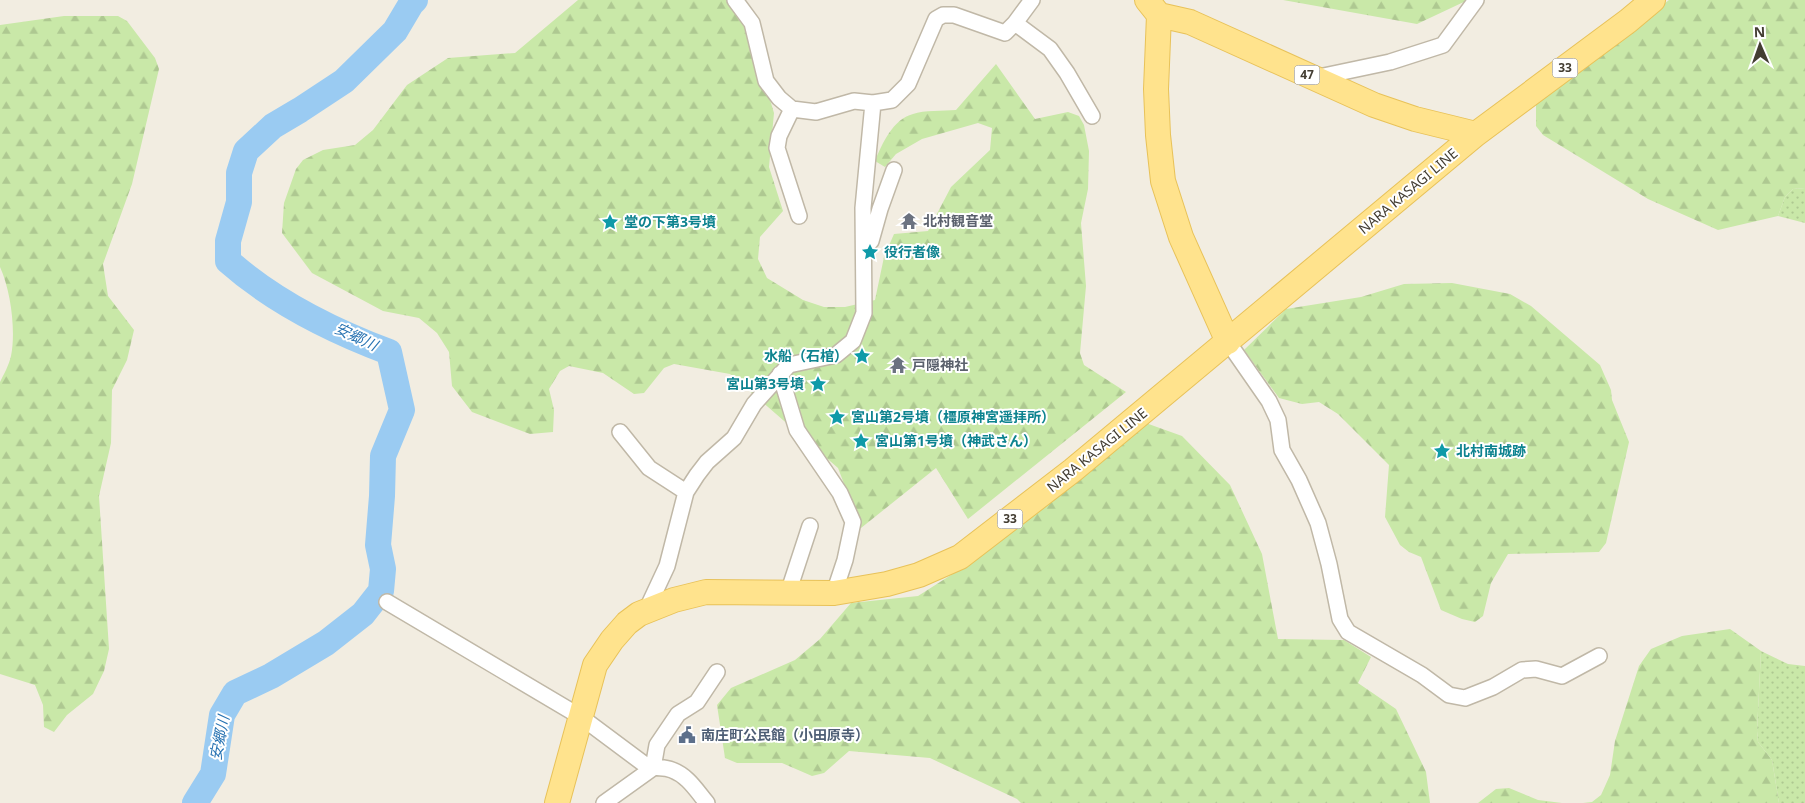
<svg xmlns="http://www.w3.org/2000/svg" width="1805" height="803" font-family="'Noto Sans','Noto Sans JP',sans-serif">
<style>
.grass{fill:url(#grass-dots)}
.forest{fill:url(#forest-firs)}
.lines{fill:none;stroke-linecap:round;stroke-linejoin:round}
.river{stroke:#9acbf2;stroke-width:26}
.minor-casing{stroke:#c0b8a7;stroke-width:18}
.primary-casing{stroke:#e8c259;stroke-width:26}
.minor{stroke:#fff;stroke-width:15}
.primary{stroke:#ffe38d;stroke-width:24}
.labels{text-anchor:middle;stroke-width:4;stroke-linejoin:round;paint-order:stroke}
.shield{fill:#fff;stroke:#7b7770;stroke-width:1}
.shield-label{font-size:12px;font-weight:bold;fill:#433d32}
.street-label{font-size:14px;fill:#433d32;stroke:#fff}
.worship-label{font-size:14px;font-weight:bold;fill:#5b616d;stroke:#fff;text-anchor:start}
.culture-label{font-size:14px;font-weight:bold;fill:#0d838f;stroke:#fff;text-anchor:start}
.service-label{font-size:14px;font-weight:bold;fill:#4e5e75;stroke:#fff;text-anchor:start}
.water-label{font-size:15px;font-style:italic;fill:#2873b2;stroke:#fff}
</style>
<defs>
<pattern id="grass-dots" width="8" height="8" patternUnits="userSpaceOnUse" patternTransform="scale(1.25)"><rect width="8" height="8" fill="#c9e8a8"/><path d="M2 2h.1M6 6h.1" fill="none" stroke="#aec891" stroke-width="1.8" stroke-linecap="round"/></pattern>
<pattern id="forest-firs" width="22" height="20" patternUnits="userSpaceOnUse" patternTransform="scale(1.25)"><rect width="22" height="20" fill="#c9e8a8"/><path d="M5 1l3.5 6h-7zM16 11l3.5 6h-7z" fill="#aec891"/></pattern>
</defs>
<rect width="100%" height="100%" fill="#f2ede1"/>
<path class="grass" d="M1805,188V223L1778,216L1785,197L1793,189Z
M1761,651L1788,664L1805,666V803H1779L1772,760L1758,742L1757,731Z"/>
<path class="forest" d="M578,0H726L749,30L774,113L769,167L783,211L760,237L758,259L767,278L803,300L824,307H845L875,300L884,257L894,234L928,231L951,187L990,150L992,128L978,123L922,139L896,154L885,167L875,161C882,144 893,119 913,114C924,110 943,111 956,110L996,64L1035,119L1068,112L1079,116L1084,125L1089,151L1088,189L1081,223L1086,286L1080,353L1084,365L1126,392L968,519L936,468L861,528L838,468L730,374L674,364L664,368L644,393L634,394L603,373L569,366L560,371L549,389L554,410L553,432L530,434L472,412L452,386L449,352L437,333L419,318L383,311L312,273L282,233L284,203L296,169L303,160L323,150L355,145L373,130L407,85L448,58L515,53Z
M1283,0H1468L1417,24Z
M1669,0H1805V188L1793,189L1785,197L1778,216L1718,230L1648,199L1543,135L1536,126V104Z
M64,16H118L127,21L155,58L159,69L132,184L103,264L108,296L134,330L127,360L112,390L111,443L99,496L109,649L104,671L93,694L67,715L54,732L44,727L43,705L35,685L0,674V382C4,374 9,365 11,356C16,331 11,291 0,267V25Z
M1452,283L1510,294L1531,306L1600,365L1611,390L1612,400L1629,442L1606,543L1599,552L1508,554L1491,583L1483,616L1475,622L1462,619L1441,610L1421,557L1409,552L1400,545L1385,517L1389,465L1338,414L1319,402L1302,404L1279,398L1244,350L1286,309L1361,297L1404,284Z
M1143,422L1182,436L1230,485L1262,554L1278,639L1344,640L1371,657L1358,683L1396,709L1426,772L1430,803H1021L1017,799L930,758L849,751L824,773L812,776L782,763H737L725,758L717,705L731,688L795,660L820,639L851,603L918,596L962,568Z
M1730,629L1761,651L1757,731L1758,742L1772,760L1779,803H1583L1592,802L1601,795L1610,775L1615,741L1639,666L1651,649L1682,636Z
M1509,788L1538,800L1562,803H1478L1496,789Z"/>
<g class="lines">
<path class="river" d="M195,803L213,774L222,715L235,693L271,676L326,643L363,614L381,591L383,569L378,545L382,496L383,456L402,410L389,352C333,331 273,301 228,261V241L239,202V173L246,151L273,126L300,110L344,81L395,31L411,4L415,0"/>
<g class="minor-casing">
<path id="minor" d="M735,0L752,23L766,81L779,98L792,109L816,112L854,101L873,103L892,100L908,84L936,19L943,15H954L1005,33L1015,23L1032,0
M1015,23L1050,49L1067,73L1092,116
M1314,78L1390,62L1443,45L1476,0
M792,109L779,136L777,148L799,216
M865,247L871,241L880,209L894,170
M1228,342L1269,401L1278,420L1282,450L1299,480L1318,523L1329,564L1340,619L1348,632L1422,675L1449,695L1465,698L1493,687L1522,670L1536,669L1562,676L1599,656
M780,374L797,430L840,493L853,522L845,560L834,593
M620,432L649,468L686,492
M788,593L810,526
M387,602L581,717L644,764C655,770 662,766 672,770C688,776 696,790 707,803
M646,611L667,566L686,492L697,475L707,462L734,438L754,404L789,365L836,355L853,341L864,313L863,208L873,103
M604,803L653,768L657,745L678,714L697,702L717,672"/>
</g>
<g class="primary-casing">
<path id="primary" d="M1147,0L1159,15L1190,22L1374,105L1415,119L1476,134
M1159,15L1156,89L1158,135L1163,181L1181,237L1228,342
M557,803L595,665L612,640L627,623L639,614L674,600L706,592L834,593L887,584L919,575L960,557L1073,470L1476,134L1628,21L1653,0"/>
</g>
<use href="#minor" class="minor"/>
<use href="#primary" class="primary"/>
</g>
<defs>
<g id="temple-bare" transform="scale(1.35)"><path d="M0-6L5-2H3V0L6.5 2.5H4V6H1.5V3h-3V6H-4V2.5H-6.5L-3 0V-2H-5Z" fill="#6b7280" stroke="#fff" stroke-width="2.5" paint-order="stroke"/></g>
<g id="sight-bare" transform="scale(1.35)"><path d="M0-6L1.8-2.2L6-1.7L2.9 1.2L3.7 5.4L0 3.3L-3.7 5.4L-2.9 1.2L-6-1.7L-1.8-2.2Z" fill="#0f9aa8" stroke="#fff" stroke-width="2.5" paint-order="stroke"/></g>
<g id="civic-bare" transform="scale(1.35)"><path d="M-.6-6.5H3V-4.5H.6V-3L4-1V1h2V6H-6V1h2V-1L-.6-3ZM-1.2 2.5V6h2.4V2.5Z" fill="#5c6f8a" stroke="#fff" stroke-width="2.5" paint-order="stroke"/></g>
</defs>
<g fill-rule="evenodd">
<use href="#temple-bare" x="909" y="221"/>
<use href="#sight-bare" x="610" y="222"/>
<use href="#sight-bare" x="870" y="252"/>
<use href="#sight-bare" x="862" y="356"/>
<use href="#temple-bare" x="898" y="365"/>
<use href="#sight-bare" x="818" y="384"/>
<use href="#sight-bare" x="837" y="417"/>
<use href="#sight-bare" x="861" y="441"/>
<use href="#sight-bare" x="1442" y="451"/>
<use href="#civic-bare" x="687" y="735"/>
</g>
<g class="labels">
<g class="shield">
<rect x="1552.5" y="58.5" width="25" height="19" rx="4"/>
<rect x="1294.5" y="65.5" width="25" height="19" rx="4"/>
<rect x="997.5" y="509.5" width="25" height="19" rx="4"/>
</g>
<g class="shield-label">
<text x="1565" y="72">33</text>
<text x="1307" y="79">47</text>
<text x="1010" y="523">33</text>
</g>
<g class="street-label">
<text transform="translate(1408 191) rotate(-40)" y="5">NARA KASAGI LINE</text>
<text transform="translate(1097 450) rotate(-39)" y="5">NARA KASAGI LINE</text>
</g>
<g class="worship-label">
<text x="923" y="226">北村観音堂</text>
<text x="912" y="370">戸隠神社</text>
</g>
<g class="culture-label">
<text x="624" y="227">堂の下第3号墳</text>
<text x="884" y="257">役行者像</text>
<text x="848" y="361" text-anchor="end">水船（石棺）</text>
<text x="804" y="389" text-anchor="end">宮山第3号墳</text>
<text x="851" y="422">宮山第2号墳（橿原神宮遥拝所）</text>
<text x="875" y="446">宮山第1号墳（神武さん）</text>
<text x="1456" y="456">北村南城跡</text>
</g>
<g class="service-label">
<text x="701" y="740">南庄町公民館（小田原寺）</text>
</g>
<g class="water-label">
<text transform="translate(356 337) rotate(25)" y="5">安郷川</text>
<text transform="translate(220 738) rotate(-79)" y="5">安郷川</text>
</g>
</g>
<g transform="translate(1760 45) rotate(358)" stroke="#ffffff" stroke-width="4" paint-order="stroke">
<path d="M0-4L9 19L0 12L-9 19Z" fill="#433d32"/>
<text y="-8" font-size="14" font-weight="bold" text-anchor="middle" fill="#433d32">N</text>
</g>
</svg>
